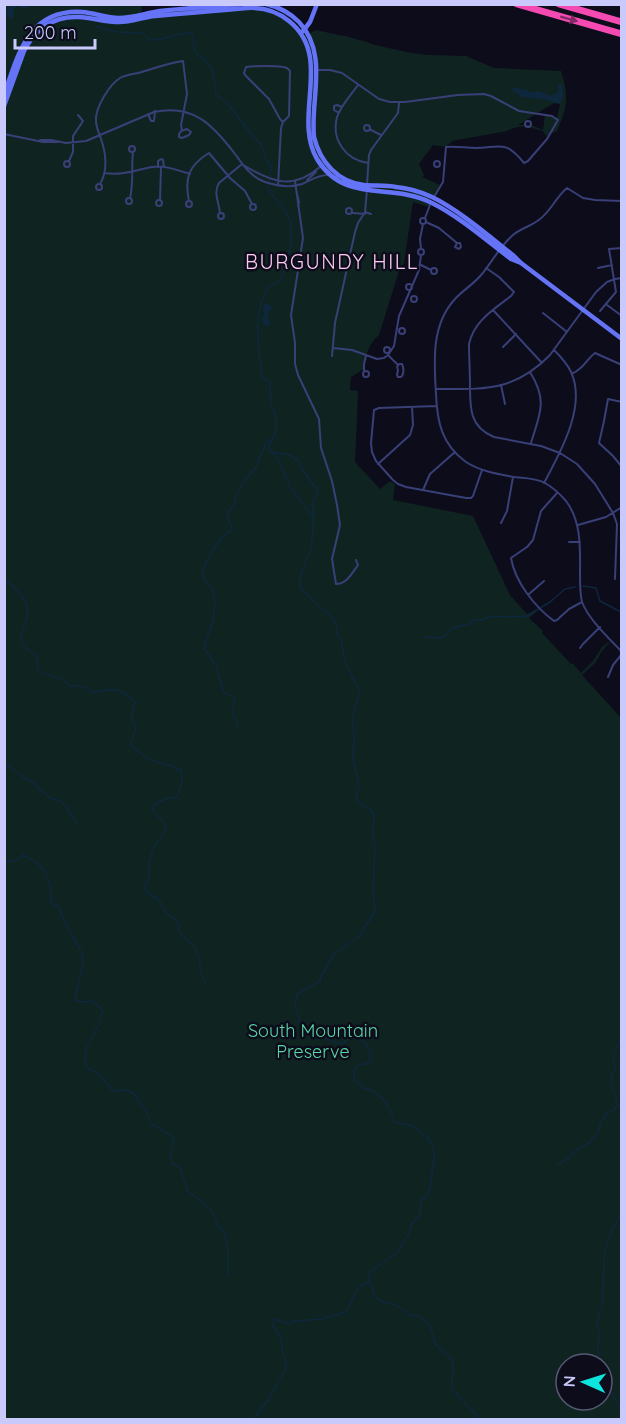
<svg xmlns="http://www.w3.org/2000/svg" width="626" height="1424" font-family="Quicksand,sans-serif">
<style>
.green{fill:#0f2421;fill-rule:evenodd}
.water{fill:#0e273d}
.lines{fill:none;stroke-linecap:round;stroke-linejoin:round}
.stream{stroke:#0e273d;stroke-width:1.5}
.street{stroke:#393f77;stroke-width:2}
.secondary{stroke:#6574f7;stroke-width:4.5}
.highway{stroke:#f54ab2;stroke-width:7}
.oneway{fill:#802b66}
.labels{text-anchor:middle;stroke-width:5;stroke-linejoin:round;paint-order:stroke}
.park-label{font-size:18px;fill:#5ad7a7;stroke:#0c0c1b}
.neighbourhood-label{font-size:20px;letter-spacing:1.5px;fill:#fccaf1;stroke:#0c0c1b}
</style>
<rect width="100%" height="100%" fill="#0c0c1b"/>
<path class="green" d="M4,5H142L141,19L250,9L270,12L285,19L302,37L316,30L343,36H346L352,38L367,42L375,45L411,53L428,55L466,56L494,68L561,71C569,96 567,108 557,131L546,136L543,131C531,127 520,123 507,131L452,141L446,147L433,145L419,164L424,175L422,177L440,185L429,207L413,202L404,263L399,271L379,335C369,343 365,356 364,369L351,377L350,390L358,391L355,462L380,489L390,481L395,484L393,500L473,516L510,595L527,614L535,610L536,612L529,618L543,631L542,633L571,664H573L581,673L593,661L602,647L608,642L609,643L602,651L595,663L582,675L621,718V1419H5ZM554,103L560,104L557,118L545,115L543,130L531,125H518ZM566,1364H602V1400H566Z"/>
<path class="water" d="M8,5L29,4V5L28,7L24,9L16,6L14,10L13,17L11,19L6,15Z
M561,84C564,89 564,100 559,104L547,100L522,97L511,89L513,88L527,90L531,93L539,91L550,96L558,92L559,90L557,86Z
M265,304H269L272,307L267,317L270,322V324L266,327L262,320L264,313L263,307Z"/>
<g class="lines">
<path class="stream" d="M95,26L117,32L142,33L150,40C164,41 176,33 190,33L193,36L194,49L197,55L205,60L212,68L216,94L228,104L254,138L261,144L266,159L271,167L268,189C274,198 284,206 288,216C296,230 288,267 280,281C277,283 270,285 268,288C267,289 267,291 266,292C252,317 259,349 262,377L270,382L271,404L274,411L277,426L274,436L271,440L268,449L278,458L290,487L311,515
M271,452L289,455L298,460L302,469L318,491L313,503V532L310,552L302,571L300,581V587L320,607L332,617L336,624L337,634L341,639L345,662L352,677L358,686L359,695L352,718L354,734L353,760L358,780L359,788L356,794L357,801L364,807L370,809L373,813L374,820L372,832L375,848L373,889L375,911L360,935L353,941L334,954L321,976L320,981L297,994L295,1008L299,1016L300,1026L306,1031L322,1036L336,1043H342L353,1036C365,1040 374,1049 369,1063L357,1066L354,1071V1080L364,1088L373,1091L382,1098L388,1106L396,1123L413,1126L427,1137L433,1147L434,1156L430,1189L426,1197L421,1200L420,1214L411,1225L410,1231L398,1252L370,1272L369,1281L375,1296L380,1301L396,1305L410,1315L419,1316L429,1324L436,1345L451,1358L453,1366L452,1389L481,1420
M4,578C17,590 33,602 26,621C24,627 20,633 21,639C24,652 33,650 36,656C38,660 38,666 38,670C48,677 62,676 70,686C78,686 86,685 91,692C97,693 101,691 107,690C118,689 128,693 135,702L131,719L136,729L131,741V745C137,751 143,756 152,760C161,764 173,765 181,770C183,779 181,791 176,798H167L155,804L153,810C156,816 162,818 165,824C168,832 160,837 156,844C153,850 149,859 149,866C148,870 150,876 148,880C146,884 144,883 145,888C145,895 154,895 158,899C162,903 162,908 165,911C173,922 178,913 179,932L196,949L199,958L201,973L206,983
M583,586L596,588L600,601L619,611H622
M424,637C441,637 441,642 452,628L468,624L475,620H482L492,616L509,617L527,616L550,602L565,589L575,587
M237,728C238,720 235,718 232,711C236,699 238,697 224,693L216,665L204,648C206,636 214,625 214,612C215,605 215,595 212,589C210,584 205,582 203,577C200,566 222,534 232,530V526L227,518L228,513L234,504L237,495L245,480L255,469L265,445L267,441L270,440
M4,764L9,766L24,778L33,782L39,789L52,799L59,800L67,807L68,812L71,814L77,823
M4,862C12,862 17,861 23,855C46,865 52,879 51,903L58,906C62,914 64,921 68,928C74,940 83,949 83,963C82,976 76,988 75,1000L82,1002L93,1001L103,1011L100,1022L87,1047L85,1056L86,1066L90,1070L98,1073L113,1091L127,1090L134,1094L145,1110L151,1124L169,1134L174,1140L170,1158L172,1163L180,1168L188,1191L212,1210L217,1224L225,1233L228,1251V1275
M558,1164L569,1158L576,1150L589,1143L598,1133L600,1125L607,1113L613,1111L618,1105L611,1082L612,1075L615,1068L613,1056L621,1039L622,1027
M599,1364L598,1344L600,1336L597,1322L600,1317L598,1313L603,1304L604,1253L613,1228L622,1213
M602,1378C605,1388 609,1388 613,1395C617,1401 617,1404 622,1409
M253,1420L270,1397L287,1366L282,1351V1340L273,1325L274,1319L289,1324L295,1321L322,1319L346,1312L359,1287L368,1282"/>
<path class="street" d="M317,70H330L342,73L379,99L390,102H405L458,95L484,94L491,96L519,111L552,116L558,120L547,139L528,161L524,163C505,140 502,147 476,148C466,148 456,146 446,147L443,182L434,197
M358,85C351,95 341,105 337,117C331,140 346,160 368,163
M339,113L334,110V106L337,105L342,107
M148,114L151,121H154L155,111
M525 124a3 3 0 1 1 6 0a3 3 0 1 1-6 0Z
M364 128a3 3 0 1 1 6 0a3 3 0 1 1-6 0Z
M187,129L191,132L189,135L182,138L179,137V134L181,131Z
M371,130L381,135
M4,134L43,142H58
M40,140H51L66,143L86,141L154,112C194,104 213,125 235,154C244,166 251,177 265,182C277,186 290,188 302,184C311,180 318,175 328,175
M129 149a3 3 0 1 1 6 0a3 3 0 1 1-6 0Z
M434 164a3 3 0 1 1 6 0a3 3 0 1 1-6 0Z
M64 164a3 3 0 1 1 6 0a3 3 0 1 1-6 0Z
M69,161L73,152V136L83,121L78,115
M245,166C273,183 294,190 321,166
M158,167V161L161,159L163,160L164,167
M105,173C122,176 135,170 152,167C165,165 177,170 190,174
M307,180L316,172
M295,181L303,238L291,315L295,343V364L298,375L319,419L321,448L332,481L337,505L340,525L332,559L336,584C347,584 352,573 358,565L356,560
M96 187a3 3 0 1 1 6 0a3 3 0 1 1-6 0Z
M100,184C108,171 106,153 101,139C99,133 96,127 96,121C95,108 109,85 120,78C125,75 132,74 138,73C153,69 168,63 183,61L187,94L181,125L182,130
M367,184L369,155L371,150L398,113L399,103
M278,186L281,128L283,122L289,116L290,71C289,70 288,69 287,68C280,65 253,66 246,67L244,73L245,75L269,99L280,119L283,122
M297,194L299,202L298,206
M126 201a3 3 0 1 1 6 0a3 3 0 1 1-6 0Z
M130,198C134,182 131,168 133,152
M156 203a3 3 0 1 1 6 0a3 3 0 1 1-6 0Z
M160,200L161,167
M186 204a3 3 0 1 1 6 0a3 3 0 1 1-6 0Z
M189,201C184,178 189,165 209,153L230,178L245,191L252,204
M622,201L595,200L583,198L567,188C556,197 551,211 540,219C532,226 521,228 513,235C500,246 492,262 482,274C474,284 463,290 455,299C431,325 434,361 436,394C437,422 442,445 466,462C480,471 497,474 514,477C524,478 536,478 545,483C552,487 561,495 566,501C582,522 580,550 580,575C580,584 580,594 582,602C589,620 609,638 622,652
M250 207a3 3 0 1 1 6 0a3 3 0 1 1-6 0Z
M346 211a3 3 0 1 1 6 0a3 3 0 1 1-6 0Z
M365,212L371,214
M218 216a3 3 0 1 1 6 0a3 3 0 1 1-6 0Z
M220,213C219,202 213,193 219,183L242,164
M353,213L365,214
M420 221a3 3 0 1 1 6 0a3 3 0 1 1-6 0Z
M425,218L430,205
M426,222L439,228L457,243H460L461,247L459,249L455,247L457,243
M418 252a3 3 0 1 1 6 0a3 3 0 1 1-6 0Z
M421,249L420,239L423,224
M421,265L431,270
M431 271a3 3 0 1 1 6 0a3 3 0 1 1-6 0Z
M486,268L499,277L514,292L511,296C493,310 474,321 469,344C469,358 470,371 470,384C470,407 469,427 494,437L541,446L560,453L577,464L595,484L613,513L617,524L615,579
M598,268L612,265
M406 287a3 3 0 1 1 6 0a3 3 0 1 1-6 0Z
M411 299a3 3 0 1 1 6 0a3 3 0 1 1-6 0Z
M607,305L622,316
M493,310L542,363
M600,311L616,292L609,249L622,248
M543,313L567,332
M399 331a3 3 0 1 1 6 0a3 3 0 1 1-6 0Z
M384 350a3 3 0 1 1 6 0a3 3 0 1 1-6 0Z
M503,347L516,334
M333,348L352,350L377,359L384,358L388,355L394,346L399,316L419,270L421,255
M388,355L398,365
M332,356L335,323L355,232L358,223L365,212L367,190
M399,364H402C404,368 404,375 401,377H398L397,375L398,370L397,367Z
M364,370V364L366,356
M363 374a3 3 0 1 1 6 0a3 3 0 1 1-6 0Z
M530,372C548,401 540,413 531,443
M573,373C583,369 586,360 595,353L622,365
M501,385L505,404
M437,389C484,389 514,392 550,355L596,292L607,282L615,279L622,278
M622,402L608,399L604,421L599,443L613,456L622,467
M436,406L379,408L374,410L371,443L372,452L376,461L393,480L398,484L406,487L466,498H471L473,496L482,470
M378,464L410,435L413,425L412,407
M544,483C560,453 587,406 571,372C567,363 561,357 554,350
M423,490L430,474L455,452
M557,493L541,511L533,540L527,547L511,558C515,582 535,607 554,621L557,620L569,609L582,602
M501,523L507,511L513,477
M578,525L606,517L622,507
M569,542H580
M529,594L544,581
M580,648L583,644L600,627
M608,677L613,665L622,654"/>
<path class="secondary" d="M266,4C279,7 290,13 299,22C329,54 310,99 314,137C320,162 338,182 364,185C375,186 386,185 396,187C408,188 421,192 432,197C459,210 490,237 514,256L521,263L622,339
M303,31L310,22L317,4
M4,95C18,55 28,9 82,12C95,13 106,18 119,18C133,18 146,13 160,11C186,8 213,7 239,4
M4,106L24,51C32,35 43,24 60,19C81,13 99,22 119,22C132,22 143,17 155,16C186,13 216,11 247,8C263,7 277,11 289,21C334,57 292,116 317,159C345,205 392,182 432,203C460,217 486,240 511,259L521,263"/>
<path class="highway" d="M517,4L622,34
M559,4L622,22"/>
</g>
<defs><path id="oneway-solid" d="M-6-.8H1V-3.2L6.5 0L1 3.2V.8H-6Z" transform="scale(1.5)"/></defs>
<use class="oneway" href="#oneway-solid" transform="translate(569 19) rotate(15)"/>
<g class="labels">
<g class="park-label">
<text x="313" y="1037">South Mountain<tspan x="313" dy="21">Preserve</tspan></text>
</g>
<g class="neighbourhood-label">
<text x="332" y="269">BURGUNDY HILL</text>
</g>
</g>
<rect width="626" height="1424" fill="none" stroke="#c9c9fc" stroke-width="12"/>
<g transform="translate(584 1382) rotate(273)"><circle r="28" fill="#0c0c1b" stroke="#585875" stroke-width="1.5"/>
<path d="M0-4.5L10 22L0 15L-10 22Z" fill="#0ce4de"/>
<text y="-9" font-size="16" font-weight="bold" text-anchor="middle" fill="#c9c9fc">N</text>
</g>
<path d="M15 39v9h80v-9" fill="none" stroke="#c9c9fc" stroke-width="3"/>
<text x="24" y="39" font-size="18" fill="#c9c9fc" stroke="#0c0c1b" stroke-width="4.5" paint-order="stroke">200 m</text>
</svg>
